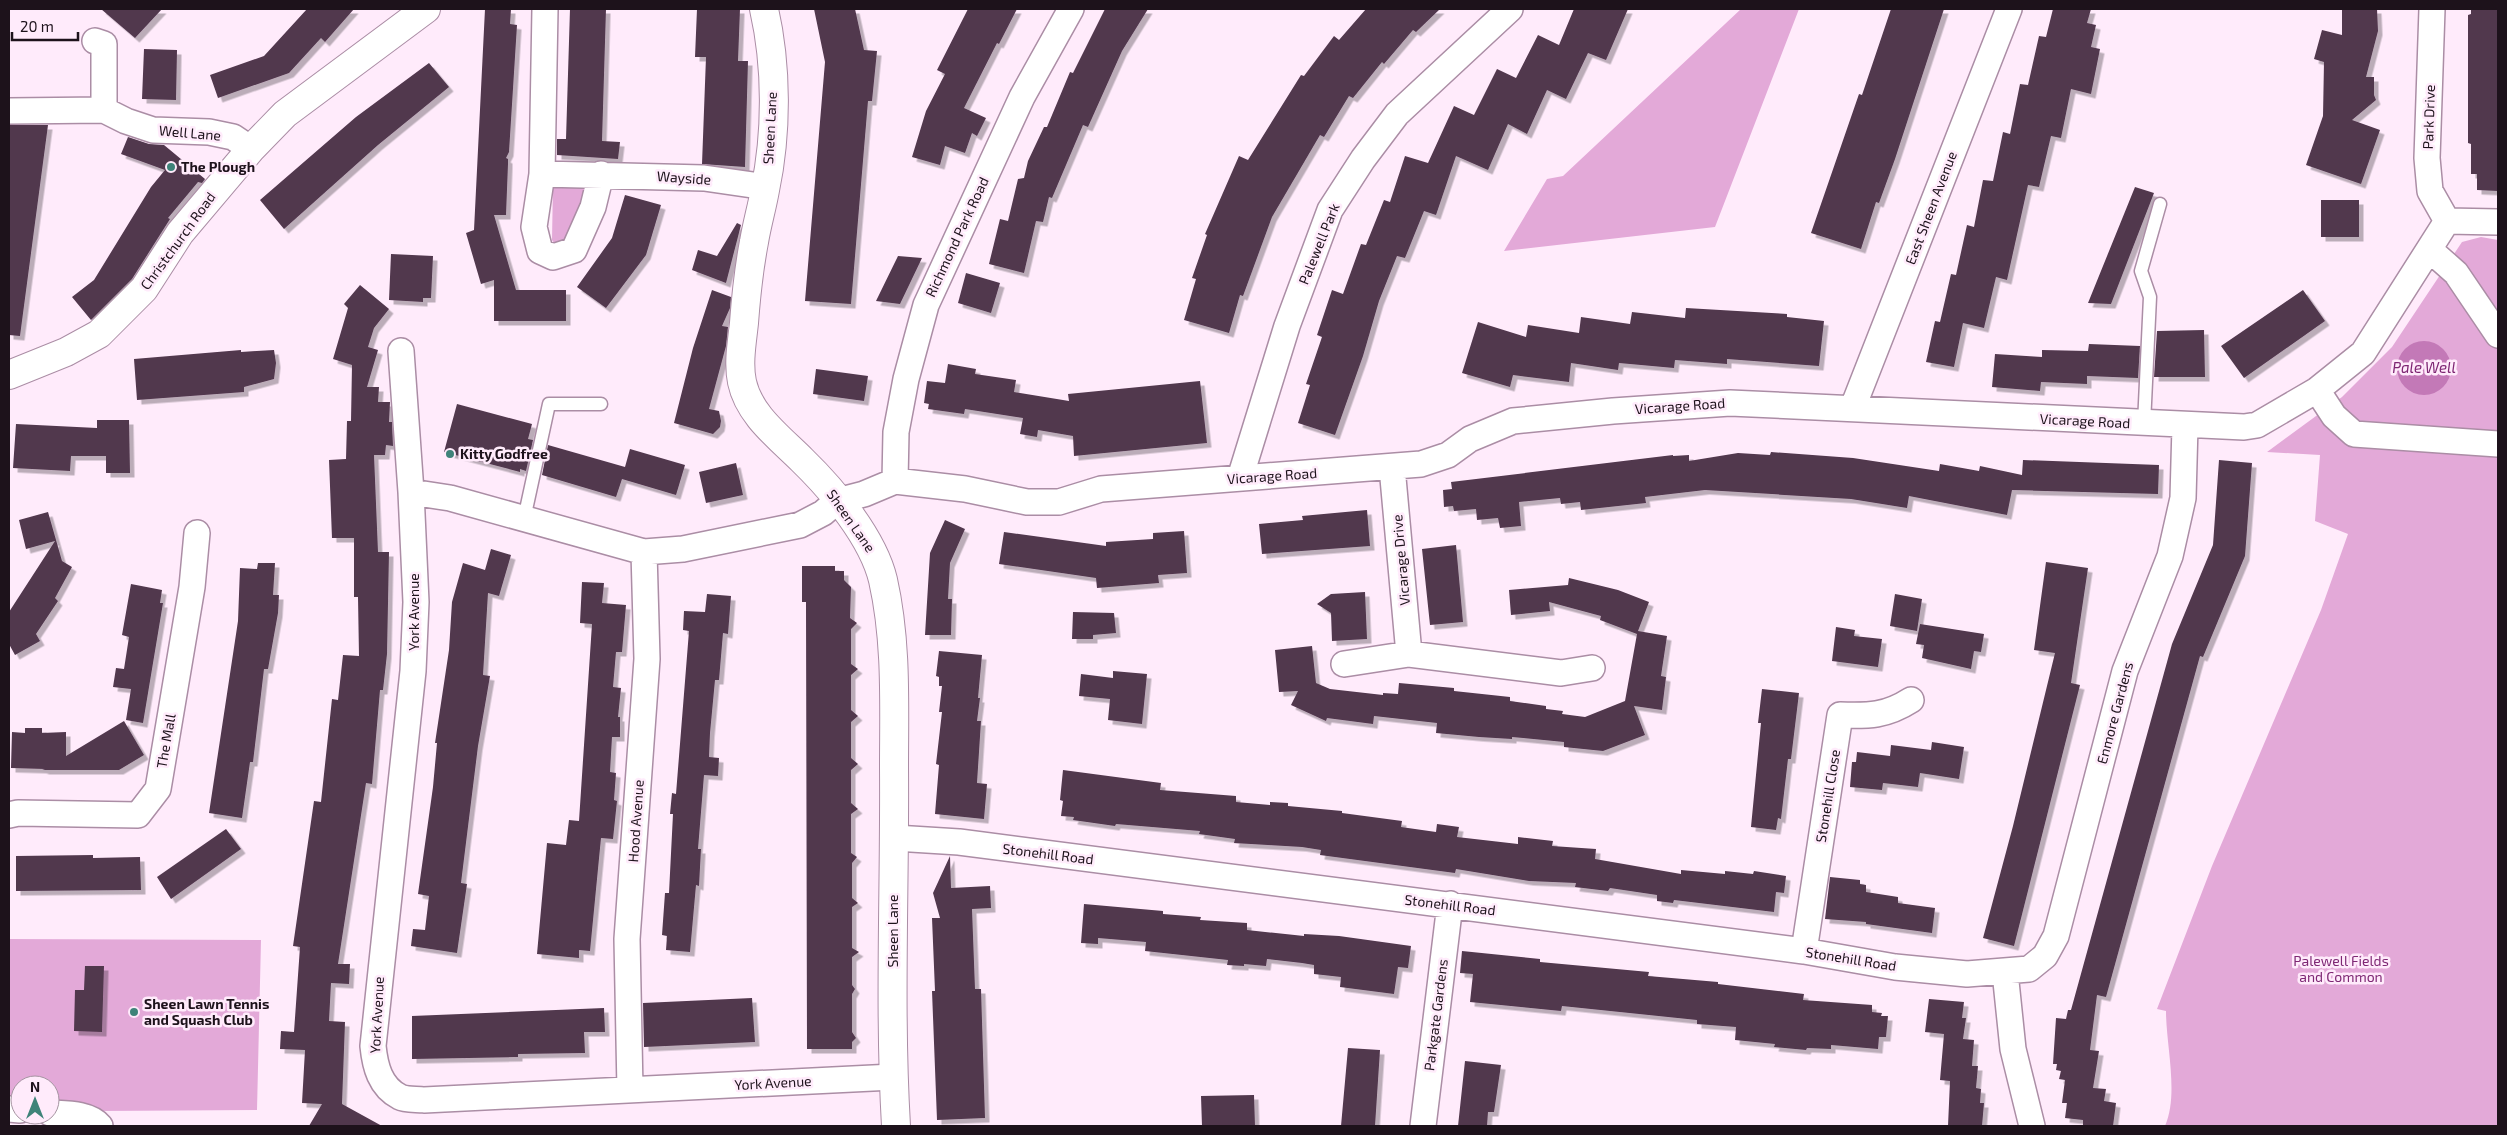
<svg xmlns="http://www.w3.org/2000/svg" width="2507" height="1135" font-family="'Exo 2',sans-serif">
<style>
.green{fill:#e3a9d8}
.water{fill:#c379b7}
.building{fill:#51374d;filter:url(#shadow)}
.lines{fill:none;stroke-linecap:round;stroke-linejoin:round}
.service-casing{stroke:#ab8da5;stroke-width:15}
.minor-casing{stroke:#ab8da5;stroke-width:28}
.tertiary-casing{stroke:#ab8da5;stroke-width:30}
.secondary-casing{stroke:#ab8da5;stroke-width:30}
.service{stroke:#fff;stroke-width:12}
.minor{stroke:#fff;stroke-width:25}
.tertiary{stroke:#fff;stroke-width:28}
.secondary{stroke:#fff;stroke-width:28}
.poi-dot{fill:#3e8379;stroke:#ffebfb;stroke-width:2}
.labels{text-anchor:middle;stroke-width:5;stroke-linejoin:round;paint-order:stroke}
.street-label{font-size:14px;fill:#1d121b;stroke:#ffebfb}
.poi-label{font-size:14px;font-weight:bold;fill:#1d121b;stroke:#ffebfb;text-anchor:start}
.park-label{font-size:14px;fill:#7e2774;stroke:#ffebfb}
.water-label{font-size:15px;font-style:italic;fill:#7e2673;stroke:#ffebfb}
</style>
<defs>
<filter id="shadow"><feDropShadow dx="4.5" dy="4.5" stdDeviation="0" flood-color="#0004"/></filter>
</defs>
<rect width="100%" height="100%" fill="#ffebfb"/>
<path class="green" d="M1741,9H1799L1715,227L1504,251L1547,179L1563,176Z
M553,184L590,185L574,240L557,248L552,240Z
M2481,237L2498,240V1126H2165C2179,1094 2166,1046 2166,1011L2157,1009L2212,866L2321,610L2348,534L2315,521L2320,455L2267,452L2342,397L2392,347L2462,242Z
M9,939L261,940L257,1110L100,1111L50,1106V1085H20V1104L9,1103Z"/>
<path class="water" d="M2397 368a27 27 0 1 1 54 0a27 27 0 1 1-54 0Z"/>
<path class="building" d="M101,9H162L135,38Z
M307,9H354L325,42L321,38L289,73L218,98L210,75L264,56Z
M485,9H511L510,24L517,25L509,152L506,158L508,159V164L506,215H494L516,290H566V321H494V280L481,284L466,233L474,230Z
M570,9H606L602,141L620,142L618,159L557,155V139H566Z
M697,9H740L738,61H748L745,167L702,164L706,57H695Z
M814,9H855L864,50L877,51L872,101H868L851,304L805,301L825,62Z
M968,9H1017L999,44L997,43L964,108L986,118L977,136L972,133L965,153L945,146L940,165L912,157L926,111L945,74L937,70Z
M1105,9H1148L1122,51L1088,127L1083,125L1052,198L1049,197L1043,222L1036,221L1024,273L989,264L1000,219L1008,221L1018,179L1024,178L1028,161L1044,127H1047L1070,72L1073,73Z
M1366,9H1440L1416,32L1413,30L1384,64L1382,62L1353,98L1349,96L1324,137L1320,135L1272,217L1243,296L1240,295L1229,333L1184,320L1196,279L1192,278L1207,235L1205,234L1239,156L1248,160L1301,75L1304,76L1334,36L1339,40Z
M1574,9H1628L1606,60L1588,53L1566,99L1547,90L1527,134L1508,124L1488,170L1456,156L1436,215L1424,211L1405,258L1397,256L1379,301L1363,356L1335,435L1298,423L1310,385L1306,384L1322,337L1317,335L1332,290L1343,294L1361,244L1366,245L1384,200L1390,202L1405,156L1428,163L1454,106L1474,115L1497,69L1516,78L1538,35L1559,45Z
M1891,9H1944L1895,159L1879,203L1876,202L1861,249L1811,233L1859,94L1862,95Z
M2053,9H2091L2087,23L2096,25L2091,47L2100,49L2091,94L2071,89L2061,138L2051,136L2039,187L2028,185L2007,280L1996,277L1984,328L1963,323L1954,367L1926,362L1935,321L1940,322L1951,274L1956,275L1967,225L1974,227L1983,180L1993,181L2003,132L2010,134L2020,84L2028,85L2039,36L2046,37Z
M2342,9H2377L2378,31L2366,77H2374V95L2376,100L2352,120L2380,130L2361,184L2306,165L2323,116L2324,62L2314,59L2322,30L2342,35Z
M2471,9H2498V191L2477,190V174H2471V144L2468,143V15L2471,14Z
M144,49L177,50L176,100L142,99Z
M429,63L449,87L378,145L284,229L260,200L356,117Z
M10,125H48L20,336L9,335Z
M128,137L149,144L164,145L205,179L202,183L198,182L168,218L170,219L132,279L91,320L72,297L94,280L151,187L165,170L121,154Z
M2135,187L2154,193L2111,304L2088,303Z
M625,195L661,205L646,255L606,308L577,287L612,238Z
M2321,200H2359V237H2321Z
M737,223L741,225L726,283L692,270L698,250L717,256Z
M391,254L433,256L431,298H423V302L389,300Z
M898,256L922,258L900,304L876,301Z
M966,273L1000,283L991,313L958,303Z
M360,285L389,309L374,328L368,347L378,350L367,387H379L378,402H390L389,422H392L393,446L386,445L385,455H374L378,552H389L387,654L383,690H380L372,784L366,783L338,964H350L349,984L331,983L329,1021L345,1022L342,1104L382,1126H309L322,1104L302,1103L305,1050L280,1049L281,1031L294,1032L300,947L293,946L314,801L321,802L332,699L338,700L343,655L359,656L358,597H354V538H332L329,460L346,459L347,421H351L352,365L333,359L348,308L344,304Z
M712,290L731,297L730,308L722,326L728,327L726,346L709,409L719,411L721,421L720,427L713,434L674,423L693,348Z
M2303,290L2325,321L2244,378L2221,346Z
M1686,308L1787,314V317L1824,321L1819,366L1727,359V364L1675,360L1674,368L1619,363L1618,370L1571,363L1569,382L1513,375L1510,387L1462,373L1478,322L1526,337L1528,325L1579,333L1581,317L1630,324L1632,312L1685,318Z
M2204,330L2205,377H2154L2157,331Z
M2089,344L2140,346L2138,378L2087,376V384L2041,382L2040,391L1992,387L1995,354L2042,357V350L2088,351Z
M241,350V352L274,350L276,363L274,379L244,387V392L137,400L134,359Z
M948,364L976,369L975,374L1016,380L1014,392L1069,401L1068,394L1200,381L1207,443L1074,456L1073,436L1038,430L1037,437L1020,434L1023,418L965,409L964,414L928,409L929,404L924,403L927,381L945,383Z
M816,369L868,376L864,401L813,394Z
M457,404L532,424L528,439L533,440L526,471L520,469V472L444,452Z
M97,420H129L130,473H106V456H71L70,471L13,468L16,424L97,428Z
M548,445L625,467L630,449L685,465L676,495L622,479L616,497L542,475Z
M1771,452L1853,458L1939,471L1940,464L1979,471L1980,466L2022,475L2023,460L2159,465L2158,494L2012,490L2007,515L1909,496L1907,508L1851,499L1705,490L1645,497L1646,503L1581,510L1580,502L1561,504L1560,498L1519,502L1521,526L1500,528L1498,518L1477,520L1476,509L1454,511L1453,506L1444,507L1443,490L1452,489L1451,482L1673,455V456L1689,455V461L1738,453L1770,455Z
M2219,460L2252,463L2245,556L2203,657L2200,656L2106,997L2097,995L2090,1050L2099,1051L2093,1088L2106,1089L2104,1101L2116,1103L2113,1126H2083V1120L2065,1118L2067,1103H2062L2065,1080L2059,1079L2061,1071L2056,1070L2057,1064H2053L2056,1018L2066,1019L2068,1010H2071L2172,644L2213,545Z
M736,463L743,495L706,503L699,472Z
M1367,510L1370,546L1262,554L1259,524L1303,520L1302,516Z
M48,512L62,561L72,567L55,598L58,601L36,634L40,641L15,655L9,644V612L55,541L26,549L19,520Z
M945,520L965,529L950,563L948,599H952L951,635H925L930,553Z
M1184,531L1187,573L1158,575L1159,583L1097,588L1096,578L999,564L1004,532L1106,546V542L1153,539V533Z
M1456,545L1463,622L1430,625L1422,549Z
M491,549L511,555L499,596L488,593L483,675L490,676L478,746L461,883L467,884L457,953L411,946L413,929L425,930L429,896L418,894L433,787L437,743H435L449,650L452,602L463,563L485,570Z
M2046,562L2088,568L2071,683L2080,685L2014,946L1983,938L2013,826L2055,653L2034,650Z
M258,563H275L273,595H279L278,613L268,669H264L253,762H250L242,818L209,813L238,621L240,568L257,569Z
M802,566H835V571H844V580L851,587L850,618L857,623L851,629V664L858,669L851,675V710L858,716L851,722V758L858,764L851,770V803L858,809L851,814V853L857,857L852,863V898L858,903L852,907V948L859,952L852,957V985L855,989L852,994V1032L856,1038L852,1042V1049H807L806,602H802Z
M1569,578L1618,590L1649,602L1638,631L1667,636L1661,676L1666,677L1662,710L1634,706L1645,735L1603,751L1564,747V742L1512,737V739L1479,737L1436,733L1437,723L1374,716L1373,724L1327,718L1326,721L1291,705L1298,691L1279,692L1275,650L1312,646L1316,683L1330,689L1383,695V693L1398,694L1399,683L1454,688V691L1510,697V701L1546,706V709L1563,711L1562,714L1585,717L1625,701L1637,634L1600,620L1601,616L1549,602L1550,611L1511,615L1509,590L1568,585Z
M582,582L604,583L602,603L626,605L622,652H616L613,687L621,688L618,717H620V737H612L610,772L616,773L614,800L617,801L613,839L601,838L590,951L579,950V958L537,954L547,843L566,845L569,820L579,821L592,624L580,623Z
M131,584L162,590L160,603H163L143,723L126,720L131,689L113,687L116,668L124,669L129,637L122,635Z
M1365,592L1367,639L1332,641L1331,613L1317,604L1331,594Z
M707,594L731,596L728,634L723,633L719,680H715L710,733L709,757L719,758L718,776L704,775L698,849H701L699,886L696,885L690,952L666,950L667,936L662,935L665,893H669L673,814H670L672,793L676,794L689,631L683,630L684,611L705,612Z
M1895,594L1922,599L1917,631L1890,626Z
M1073,612L1114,613L1116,633L1093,635V639H1072Z
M1920,624L1984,634L1981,652L1974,651L1971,669L1922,658L1924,645L1916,644Z
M1836,627L1855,630L1854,636L1882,639L1878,667L1832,661Z
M939,651L982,655L978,698H980L977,721H981L977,783L987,784L984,819L935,814L939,765L936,764L942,712H939L942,686H939V677L936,676Z
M1113,671L1147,674L1142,724L1108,720L1110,699L1079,696L1081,674L1113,678Z
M1762,689L1799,693L1791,759H1788L1781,819L1778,818L1776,830L1751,827L1761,723H1758Z
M124,721L144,755L119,770H42L45,769L11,768L12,732L25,733V728H42V733L66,732V756Z
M1932,742L1964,747L1959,779L1920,773L1918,787L1883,783L1882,790L1850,787L1852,762H1856L1857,752L1890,756L1891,745L1931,750Z
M1063,770L1161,783L1160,790L1236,796V802L1270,805V802L1288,803V806L1342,811V813L1402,821L1401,827L1436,832L1437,824L1459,827L1457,837L1518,844V837L1553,841L1552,846L1596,849L1595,859L1681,874V870L1725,874V871L1753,874L1754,871L1786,876L1784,893L1776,892L1774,912L1674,900L1673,903L1657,901V895L1610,888L1608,891L1575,887L1576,883L1529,881L1456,869L1455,873L1320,855L1321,850L1302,847L1234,843L1235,839L1199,834L1200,831L1116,824L1115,826L1073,820L1074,817L1061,816L1063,801L1060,800Z
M226,829L241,849L171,899L157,877Z
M93,855V858L140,857L141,890L16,891V856Z
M950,856L951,888L990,886L991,908L972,909L975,989H981L985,1118L937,1120L932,991H935L932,918H940L933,893Z
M1830,877L1860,880V884L1866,885V892L1898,897V903L1935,908L1932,933L1866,924V922L1825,919Z
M1084,904L1163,911V914L1201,917L1200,920L1247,923V930L1304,936V934L1339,936L1411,946L1408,968L1398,967L1394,994L1340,987L1341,977L1314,974V965L1302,963L1267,959L1266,966L1244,964V966L1227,965L1228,960L1145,951L1146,942L1098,938V944L1081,943Z
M1462,951L1540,959V962L1649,972L1648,976L1718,982V984L1804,994L1803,1000L1872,1005V1012L1882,1013L1881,1016H1888L1886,1037H1879L1878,1049L1831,1045V1049L1807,1048L1806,1050L1774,1047L1775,1044L1735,1040L1736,1027L1697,1024V1020L1562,1006L1561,1011L1470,1002L1473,974L1460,973Z
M85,966H104L102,1032L74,1031L75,990H84Z
M752,998L755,1042L644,1047L643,1003Z
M1929,999L1964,1002L1962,1018H1966L1963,1039L1974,1040L1972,1066H1978L1976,1088L1981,1089L1980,1103H1984L1982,1126H1948L1950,1081L1940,1080L1944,1034L1925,1032Z
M604,1008L605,1032H584L585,1053L518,1054V1057L412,1059V1016Z
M1348,1048L1380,1050L1375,1126H1341Z
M1465,1061L1501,1065L1494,1112H1488L1487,1126H1458Z
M1254,1095L1255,1126H1202L1201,1096Z"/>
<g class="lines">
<g class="service-casing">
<path id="service" d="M2144,424L2150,297L2141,271L2160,204
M524,519L549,404H601"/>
</g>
<g class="minor-casing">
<path id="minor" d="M2432,9L2427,158L2430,191L2447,221
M95,41L104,44V110
M9,111L104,110L126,121L153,130L209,132L233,137L251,149
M542,174L545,9
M601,174L593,207L574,250L553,257L540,251L534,227L542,174L704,178L766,187
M2447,221L2498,222
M2430,250L2456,273L2498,335
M401,351L411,492
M2317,390L2334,416L2354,434L2498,444
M1853,407L2009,9
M1392,467L1409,654L1561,673L1592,668
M1240,478L1287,326L1330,210L1363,159L1397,114L1510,9
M895,481L896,432L906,379L926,305L1022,97L1071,9
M1344,664L1409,654
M9,815L18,813L138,815L158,789L192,587L197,533
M895,838L959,842L1804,951L1895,967L1967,974L2029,969L2045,956L2056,936L2125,671L2170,556L2183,498L2185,426
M1804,951L1840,715C1869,716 1886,716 1911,700
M2005,972L2013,1049L2032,1126
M893,1077L424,1100C417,1099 406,1100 400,1097C380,1087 375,1066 373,1046L413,671L416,602L411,492L450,498L644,552L683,549L800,525L823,513L837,501L864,494L895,481L965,489L1027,502H1059L1101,489L1421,464L1448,455L1470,439L1513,421L1613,411L1730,403L2244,427L2257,425L2317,390L2363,353L2447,221
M630,1090L627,939L647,659L644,552
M9,1109L20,1110
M50,1113C66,1114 89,1113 100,1126
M1423,1126L1450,904"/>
</g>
<g class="tertiary-casing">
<path id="tertiary" d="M9,375L66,352L99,334L144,289L180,233L251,149L285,114L426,9"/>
</g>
<g class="secondary-casing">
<path id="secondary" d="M764,9C777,66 777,133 765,190C762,207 757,224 754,242C749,268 746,296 744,323C742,342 738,363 742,382C749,415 779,437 802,460C833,490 873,538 883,580C897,642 894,705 894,768C895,887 889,1007 896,1126"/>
</g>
<use href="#service" class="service"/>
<use href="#minor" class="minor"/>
<use href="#tertiary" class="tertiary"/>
<use href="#secondary" class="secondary"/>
</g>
<g class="poi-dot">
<circle cx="171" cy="167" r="5"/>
<circle cx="450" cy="454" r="5"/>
<circle cx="134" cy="1012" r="5"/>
</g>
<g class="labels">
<g class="street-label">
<text transform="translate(2429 117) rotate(-88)" y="5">Park Drive</text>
<text transform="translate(770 128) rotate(-87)" y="5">Sheen Lane</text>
<text transform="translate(190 133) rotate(5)" y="5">Well Lane</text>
<text transform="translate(684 178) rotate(4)" y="5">Wayside</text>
<text transform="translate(1931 208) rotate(-69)" y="5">East Sheen Avenue</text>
<text transform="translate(957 237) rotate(-65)" y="5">Richmond Park Road</text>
<text transform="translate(178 241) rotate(-54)" y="5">Christchurch Road</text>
<text transform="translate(1319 244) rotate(-68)" y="5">Palewell Park</text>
<text transform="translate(1680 406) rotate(-4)" y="5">Vicarage Road</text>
<text transform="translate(2085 421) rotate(3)" y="5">Vicarage Road</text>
<text transform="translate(1272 476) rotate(-4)" y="5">Vicarage Road</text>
<text transform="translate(851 521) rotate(55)" y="5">Sheen Lane</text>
<text transform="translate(1401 560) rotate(-95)" y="5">Vicarage Drive</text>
<text transform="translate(414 612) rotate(-90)" y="5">York Avenue</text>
<text transform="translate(2115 713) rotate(-75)" y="5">Enmore Gardens</text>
<text transform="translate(166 741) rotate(-80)" y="5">The Mall</text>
<text transform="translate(1828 796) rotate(-81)" y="5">Stonehill Close</text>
<text transform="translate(636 821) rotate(-86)" y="5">Hood Avenue</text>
<text transform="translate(1048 854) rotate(7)" y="5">Stonehill Road</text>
<text transform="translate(1450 905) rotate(7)" y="5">Stonehill Road</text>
<text transform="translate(893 931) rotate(-90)" y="5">Sheen Lane</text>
<text transform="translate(1851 959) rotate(9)" y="5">Stonehill Road</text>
<text transform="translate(377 1015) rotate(-87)" y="5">York Avenue</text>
<text transform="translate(1436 1015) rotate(-83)" y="5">Parkgate Gardens</text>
<text transform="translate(773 1083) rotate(-3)" y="5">York Avenue</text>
</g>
<g class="poi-label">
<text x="181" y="172">The Plough</text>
<text x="460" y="459">Kitty Godfree</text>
<text x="144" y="1009">Sheen Lawn Tennis<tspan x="144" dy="16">and Squash Club</tspan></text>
</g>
<g class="park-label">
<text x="2341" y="966">Palewell Fields<tspan x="2341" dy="16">and Common</tspan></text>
</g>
<g class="water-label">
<text x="2424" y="373">Pale Well</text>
</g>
</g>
<rect width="2507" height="1135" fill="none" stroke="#1d121b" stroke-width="20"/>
<g transform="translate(35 1100)"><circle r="24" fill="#ffebfb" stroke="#a594a1"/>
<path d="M0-4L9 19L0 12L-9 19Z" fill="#3e8379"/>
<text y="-8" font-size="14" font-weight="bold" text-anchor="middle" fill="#1d121b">N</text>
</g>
<path d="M12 32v8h66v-8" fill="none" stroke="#1d121b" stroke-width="2.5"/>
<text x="20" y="32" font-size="15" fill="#1d121b" stroke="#ffebfb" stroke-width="4" paint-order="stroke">20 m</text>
</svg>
